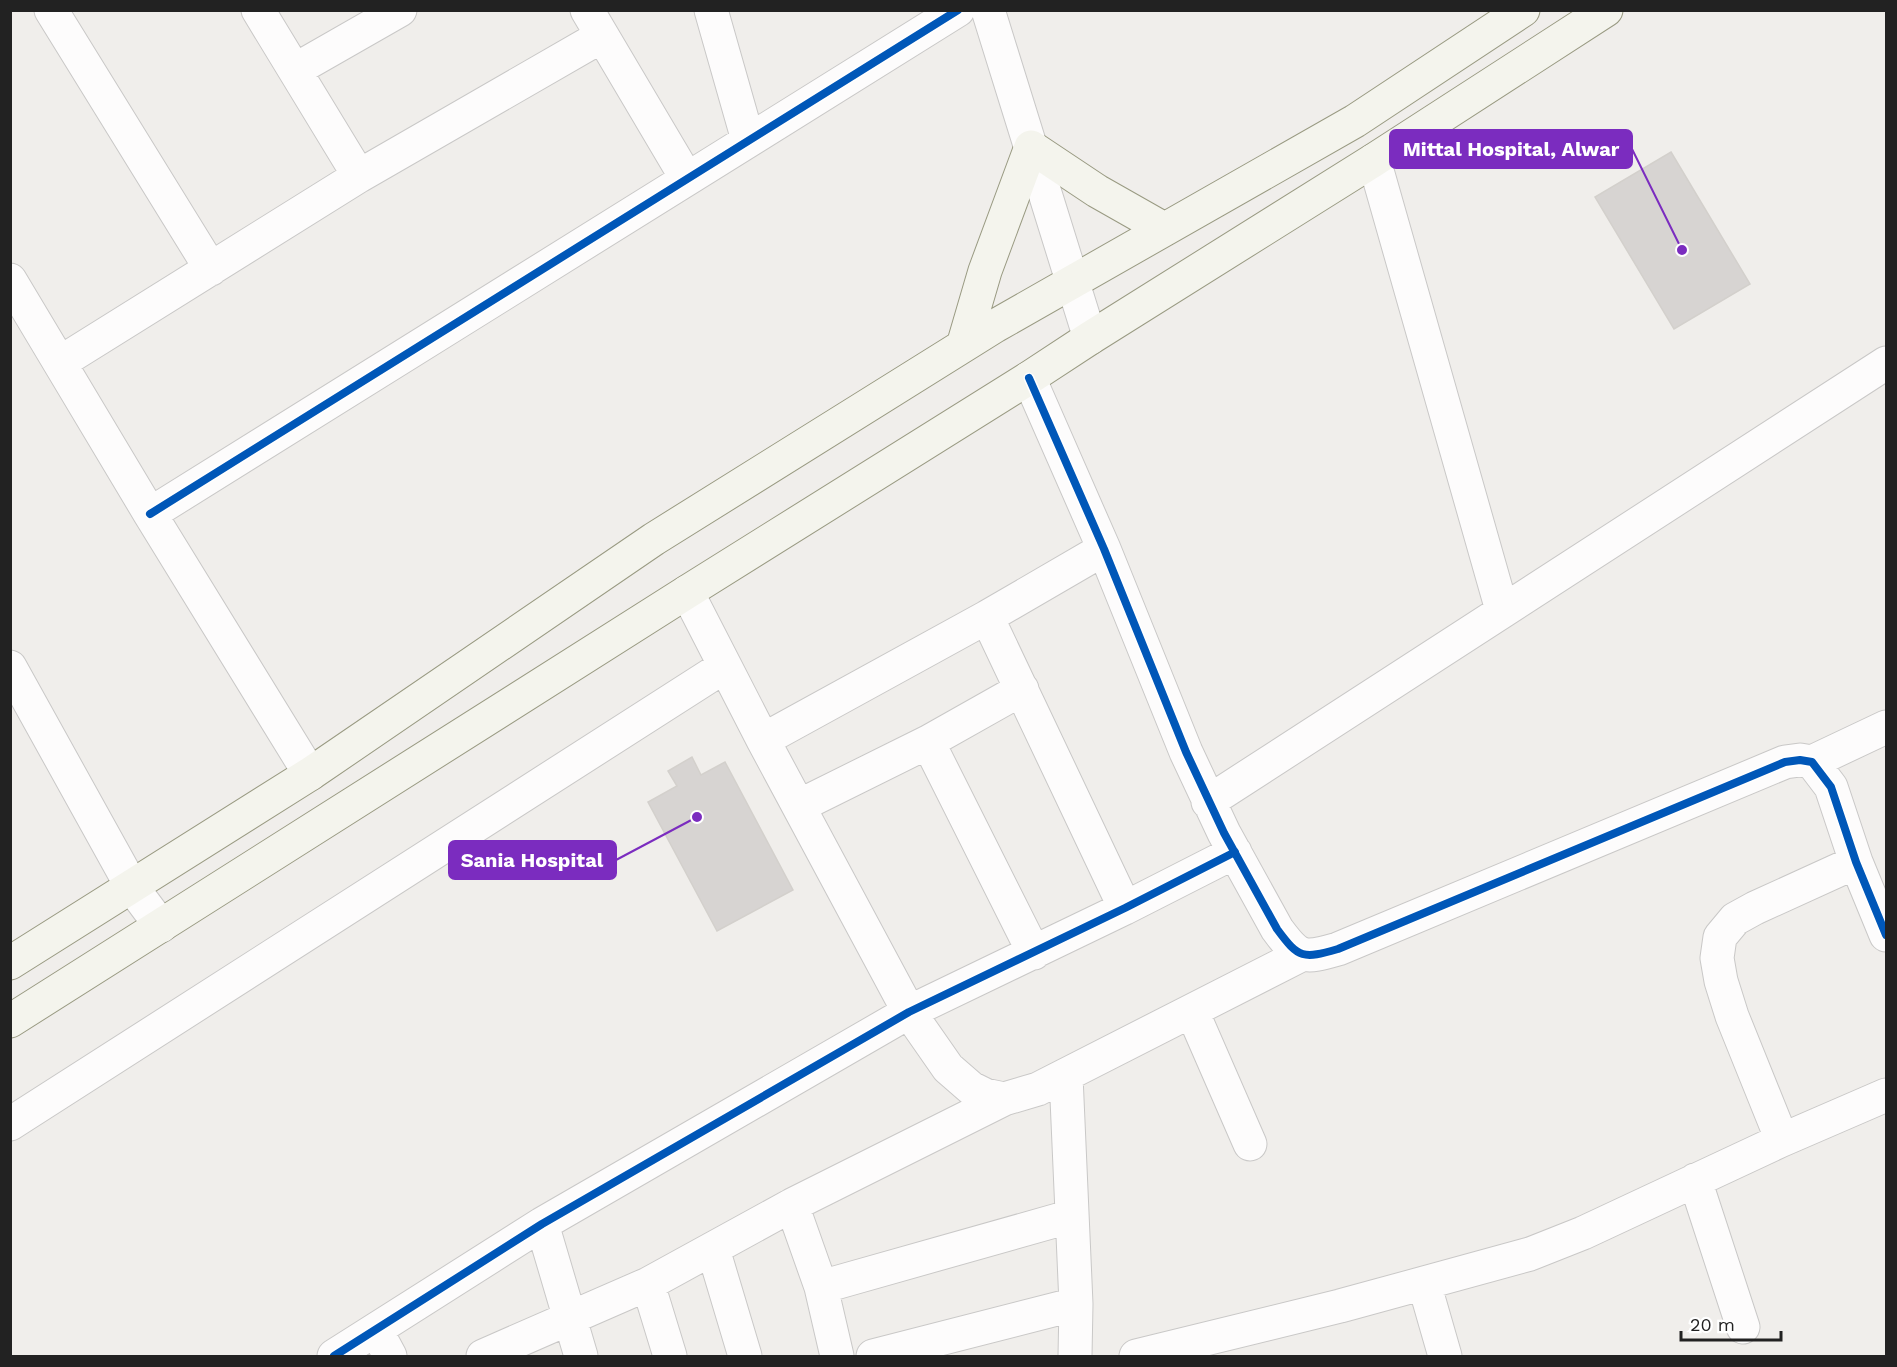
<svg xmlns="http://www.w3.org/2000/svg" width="1897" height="1367" font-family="'Work Sans',sans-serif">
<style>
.building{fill:#d7d4d2;stroke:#d3d0cc;stroke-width:1.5}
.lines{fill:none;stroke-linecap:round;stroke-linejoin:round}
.minor-casing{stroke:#c9c8c7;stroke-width:35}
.tertiary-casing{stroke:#c9c8c7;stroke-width:35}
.secondary-casing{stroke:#999a82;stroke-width:35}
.minor{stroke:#fdfcfc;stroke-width:33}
.tertiary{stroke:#fdfcfc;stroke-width:33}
.secondary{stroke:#f4f4ed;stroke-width:33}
.cycleway-casing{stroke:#fff;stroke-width:11}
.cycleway{stroke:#0057b8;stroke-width:8}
.leader{fill:none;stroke:#7b2cbf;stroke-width:2}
.callout-dot{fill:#7b2cbf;stroke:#fff;stroke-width:2}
.callout{fill:#7b2cbf;stroke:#7b2cbf;stroke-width:2}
.callout-label{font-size:20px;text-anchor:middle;font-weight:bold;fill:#fff}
</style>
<rect width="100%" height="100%" fill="#f0eeeb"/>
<path class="building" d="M1671,152L1750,284L1674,329L1595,197Z
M692,757L701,775L725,762L793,890L717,931L648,802L677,786L668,771Z"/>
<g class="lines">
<g class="minor-casing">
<path id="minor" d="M51,10L211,269
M258,10L359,176
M587,10L687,179
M711,10L748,140
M295,70L400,10
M1374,160L1502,610
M10,280L150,514L310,774
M61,362L359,176L602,36
M1029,378L1104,549L1186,752L1224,833L1277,929C1299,959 1303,959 1338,949L1785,762L1800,760L1812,762L1831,787L1856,862L1886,935
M150,514L958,10
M687,592L763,740L909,1012L948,1068L971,1088L985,1095L1004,1099L1038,1089L1301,955
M987,617L1125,908
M10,667L132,887L161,926
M763,740L987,617L1104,549
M928,742L1034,953
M1812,762L1886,727
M1208,802L1886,363
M799,806L928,742L1022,689
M1192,1011L1250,1144
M1066,1076L1076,1304L1075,1356
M10,1124L725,666
M1782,1140L1732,1016L1721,981L1717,958L1720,937L1735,919L1755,908L1856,862
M1695,1180L1743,1327
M792,1205L821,1287L837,1356
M542,1224L581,1356
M713,1249L745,1356
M1424,1283L1445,1356
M648,1284L670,1356
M821,1287L1072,1216
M376,1330L390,1356
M334,1356L542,1224L909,1012L1125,908L1235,852
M483,1356L648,1284L792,1205L1004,1099
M873,1356L1076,1304
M1136,1356L1340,1306L1530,1254L1583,1233L1782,1140L1886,1095"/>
</g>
<g class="tertiary-casing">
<path id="tertiary" d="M988,10L1090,338"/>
</g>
<g class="secondary-casing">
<path id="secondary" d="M963,346L985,271L1031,147L1097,191L1164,229
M10,963L310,774L654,539L995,326L1355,121L1523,10
M10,1021L687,592L1029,378L1090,338L1374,160L1606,10"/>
</g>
<use href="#minor" class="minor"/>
<use href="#tertiary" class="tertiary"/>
<use href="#secondary" class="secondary"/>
<g class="cycleway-casing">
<path id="cycleway" d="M1029,378L1104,549L1186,752L1224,833L1277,929C1299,959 1303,959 1338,949L1785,762L1800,760L1812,762L1831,787L1856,862L1886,935
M150,514L958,10
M334,1356L542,1224L909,1012L1125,908L1235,852"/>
</g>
<use href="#cycleway" class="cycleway"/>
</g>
<path class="leader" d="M1682 250L1632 149M697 817L616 860"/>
<g class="callout-dot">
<circle cx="1682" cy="250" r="6"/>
<circle cx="697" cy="817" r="6"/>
</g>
<g class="callout">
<rect x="1390" y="130" width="242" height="38" rx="6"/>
<rect x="449" y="841" width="167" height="38" rx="6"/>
</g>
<g class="callout-label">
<text x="1511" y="156">Mittal Hospital, Alwar</text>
<text x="532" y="867">Sania Hospital</text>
</g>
<rect width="1897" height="1367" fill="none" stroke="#222222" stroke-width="24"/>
<path d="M1681 1331v9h100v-9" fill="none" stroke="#222222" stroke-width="3"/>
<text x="1690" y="1331" font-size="18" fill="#222222" stroke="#ffffff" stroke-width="4.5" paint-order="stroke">20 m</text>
</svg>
